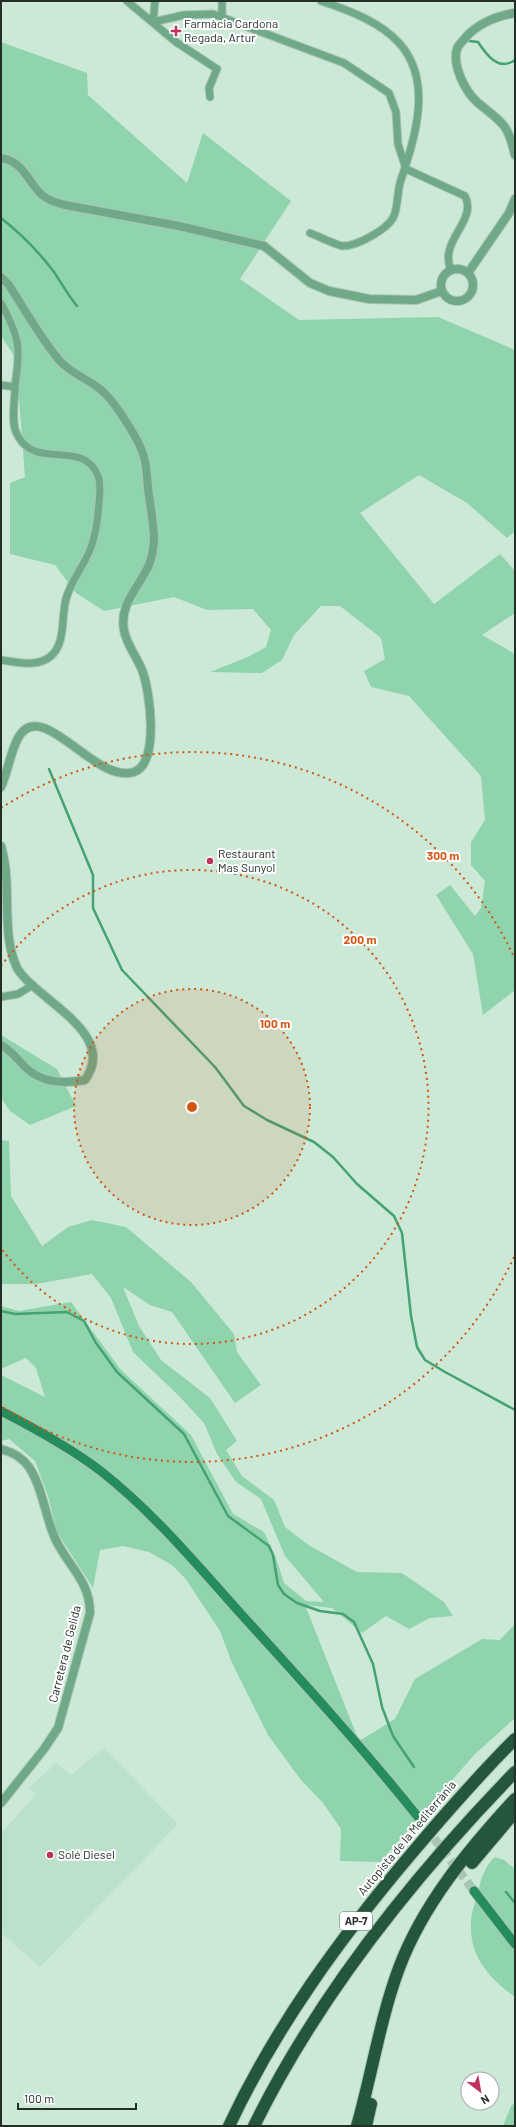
<svg xmlns="http://www.w3.org/2000/svg" width="516" height="2127" font-family="Barlow,sans-serif">
<style>
.built{fill:#bce1ca}
.green{fill:#90d4ad}
.lines{fill:none;stroke-linecap:round;stroke-linejoin:round}
.stream{stroke:#45a272;stroke-width:2.5}
.secondary-tunnel{stroke:#aac4b4;stroke-width:9;stroke-dasharray:9 4.5;stroke-linecap:butt}
.minor-casing{stroke:#aac4b4;stroke-width:9}
.tertiary-casing{stroke:#aac4b4;stroke-width:10}
.secondary-casing{stroke:#aac4b4;stroke-width:11}
.motorway-casing{stroke:#aac4b4;stroke-width:14}
.minor{stroke:#6fa987;stroke-width:7}
.tertiary{stroke:#6fa987;stroke-width:8}
.secondary{stroke:#258c5c;stroke-width:9}
.motorway{stroke:#24563c;stroke-width:12}
.ring{fill:none;stroke:#d4550f;stroke-width:2;stroke-dasharray:2 4}
.poi-dot{fill:#c0315b;stroke:#fff;stroke-width:1.5}
.labels{text-anchor:middle;stroke-width:4;stroke-linejoin:round;paint-order:stroke}
.shield{fill:#fff;stroke:#656d68;stroke-width:1}
.shield-label{font-size:11px;font-weight:bold;fill:#232e27}
.poi-label{font-size:12px;fill:#232e27;stroke:#fff;text-anchor:start}
.street-label{font-size:12px;fill:#232e27;stroke:#fff}
.centre{fill:#d4550f;stroke:#fff;stroke-width:2}
.ring-label{font-size:12px;text-anchor:middle;font-weight:bold;fill:#d4550f;stroke:#fff;stroke-width:4;stroke-linejoin:round;paint-order:stroke}
</style>
<rect width="100%" height="100%" fill="#cce9d7"/>
<path class="built" d="M104,1748L178,1824L40,1967L1,1933V1834L36,1794L29,1788L56,1763L71,1775Z"/>
<path class="green" d="M1,42L87,73L88,95L187,183L203,133L291,201L240,279L299,320L438,317L515,350V531L507,538L467,503L419,475L360,513L434,604L500,554L515,571V613L482,635L515,654V990L483,1015L473,954L436,895L450,885L475,916L481,908L485,881L471,865V842L485,820L481,776L409,696L371,687L364,671L385,659L381,638L340,606H321L294,635L282,660L262,673L210,672L248,657L266,647L271,630L253,609L207,610L174,597L104,611L76,593L55,565L10,554V483L25,477L18,385L13,354L1,336Z
M1,1035L57,1069L76,1106L30,1125L10,1111L1,1098Z
M1,1140L9,1141L11,1196L42,1246L68,1227L92,1220L126,1227L191,1282L234,1334L237,1352L261,1385L235,1403L172,1312L150,1305L123,1287L139,1326L161,1360L210,1398L237,1441L226,1450L242,1476L274,1500L285,1527L310,1546L357,1572L402,1573L444,1602L453,1616L430,1618L409,1629L386,1616L362,1633L332,1608L305,1605L359,1741L395,1719L415,1679L482,1639L500,1640L515,1624V1718L475,1754L380,1862L340,1861L341,1829L323,1803L301,1780L268,1735L232,1663L220,1631L185,1578L172,1565L149,1552L123,1546L100,1550L93,1588L57,1532L48,1496L35,1461L9,1439L1,1441V1375L45,1397L36,1368L26,1358L1,1369V1306L19,1311L71,1302L121,1370L191,1435L233,1514L264,1532L276,1558L284,1583L306,1601L324,1602L285,1556L261,1499L236,1482L217,1454L204,1423L179,1396L133,1352L111,1298L92,1274L36,1284H1Z
M495,1857L504,1860L515,1869V1997C489,1978 469,1956 471,1922C471,1912 476,1901 478,1892C481,1880 485,1865 495,1857Z
M515,2103V2126H503L511,2106Z"/>
<g class="lines">
<path class="stream" d="M469,41L478,42C486,54 498,72 515,60
M1,218C20,233 39,252 54,272C62,284 68,295 77,306
M49,769L93,875V908L122,970L215,1067L244,1106L267,1120L314,1142L333,1157L357,1184L394,1216L402,1233L411,1316L417,1347L425,1360L445,1372L515,1410
M1,1311L15,1314L67,1312L84,1321L96,1343L117,1372L184,1434L228,1516L269,1546L273,1555L278,1585L284,1594L297,1603L320,1611L343,1614L354,1622L373,1664L382,1707L393,1736L414,1767
M506,1892L515,1903"/>
<path class="secondary-tunnel" d="M418,1817L474,1891"/>
<g class="minor-casing">
<path id="minor" d="M127,1L176,42L217,69L209,88L210,97
M222,17V1
M153,22L184,15L213,14L344,63L389,93L396,112L398,144L406,169L465,196C478,221 438,241 451,270
M153,22L155,1
M310,233C318,236 336,245 343,246C357,246 386,230 393,218C398,209 397,194 400,183C414,140 434,83 400,44C381,22 348,10 321,1
M1,303C21,340 20,347 15,387L1,385
M1,660C17,662 37,668 51,656C66,643 61,617 66,599C71,581 83,567 90,550C96,535 98,519 99,503C100,494 101,484 98,476C83,437 33,473 16,432C11,420 15,401 15,387
M1,997L18,994L33,985"/>
</g>
<g class="tertiary-casing">
<path id="tertiary" d="M515,13C497,16 479,23 466,37C464,40 458,45 457,49C452,65 465,91 477,102C486,110 496,116 504,126C511,135 512,145 515,155
M1,158C23,161 28,182 42,195C48,200 57,203 65,205L179,226L264,246L310,283L329,291L369,299L416,300L442,291
M441 285a16 16 0 1 1 32 0a16 16 0 1 1-32 0Z
M468,273L509,213L515,199
M1,277L9,285C25,310 40,337 59,360C71,374 87,378 101,390C113,399 137,437 142,451C147,463 147,476 148,488C150,504 153,520 154,536C154,545 152,557 149,565C139,587 119,604 124,630C126,644 137,657 142,670C150,690 160,763 134,772C95,785 42,695 18,738C10,753 8,772 1,787
M1,846C13,886 0,931 17,968C36,1000 119,1033 85,1080C62,1084 41,1083 24,1066C17,1058 11,1051 1,1045
M1,1449C12,1452 22,1457 29,1467C42,1487 45,1514 54,1536C66,1565 90,1579 90,1613L58,1728L44,1749L1,1803"/>
</g>
<g class="secondary-casing">
<path id="secondary" d="M1,1411C36,1429 71,1448 102,1472C154,1513 197,1565 241,1614C302,1681 362,1747 418,1817
M474,1891L515,1944"/>
</g>
<g class="motorway-casing">
<path id="motorway" d="M472,1863L515,1812
M229,2126C276,2026 341,1937 412,1853C445,1814 479,1775 515,1739
M254,2126C319,1994 413,1877 515,1772
M357,2126C372,2074 380,2019 399,1968C423,1904 469,1849 515,1799
M366,2126L371,2104"/>
</g>
<use href="#minor" class="minor"/>
<use href="#tertiary" class="tertiary"/>
<use href="#secondary" class="secondary"/>
<use href="#motorway" class="motorway"/>
</g>
<circle cx="192" cy="1107" r="118" fill="#d4550f" fill-opacity=".12"/>
<g class="ring">
<circle cx="192" cy="1107" r="118"/>
<path d="M1 966A237 237 0 1 1 1 1248"/>
<path d="M514 1257A355 355 0 0 1 1 1406M1 808A355 355 0 0 1 514 957"/>
</g>
<g class="poi-dot">
<path d="M174 25h4v4h4v4h-4v4h-4v-4h-4v-4h4z"/>
<circle cx="210" cy="861" r="4"/>
<circle cx="50" cy="1855" r="4"/>
</g>
<g class="labels">
<rect class="shield" x="340" y="1912" width="32" height="18" rx="3"/>
<g class="shield-label">
<text x="356" y="1925">AP-7</text>
</g>
<g class="poi-label">
<text x="184" y="28">Farmàcia Cardona<tspan x="184" dy="14">Regada, Artur</tspan></text>
<text x="218" y="858">Restaurant<tspan x="218" dy="14">Mas Sunyol</tspan></text>
<text x="58" y="1859">Solé Diesel</text>
</g>
<g class="street-label">
<text transform="translate(65 1654) rotate(-76)" y="4">Carretera de Gelida</text>
<text transform="translate(407 1838) rotate(-50)" y="4">Autopista de la Mediterrània</text>
</g>
</g>
<circle cx="192" cy="1107" r="6" class="centre"/>
<g class="ring-label">
<text x="443" y="860">300 m</text>
<text x="360" y="944">200 m</text>
<text x="275" y="1028">100 m</text>
</g>
<rect width="516" height="2127" fill="none" stroke="#232e27" stroke-width="4"/>
<g transform="translate(480 2091) rotate(149)"><circle r="19" fill="#ffffff" stroke="#a7aba9"/>
<path d="M0-3L7 15L0 10L-7 15Z" fill="#c0315b"/>
<text y="-6" font-size="11" font-weight="bold" text-anchor="middle" fill="#232e27">N</text>
</g>
<path d="M18 2103v6h118v-6" fill="none" stroke="#232e27" stroke-width="2"/>
<text x="24" y="2103" font-size="12" fill="#232e27" stroke="#ffffff" stroke-width="3" paint-order="stroke">100 m</text>
</svg>
